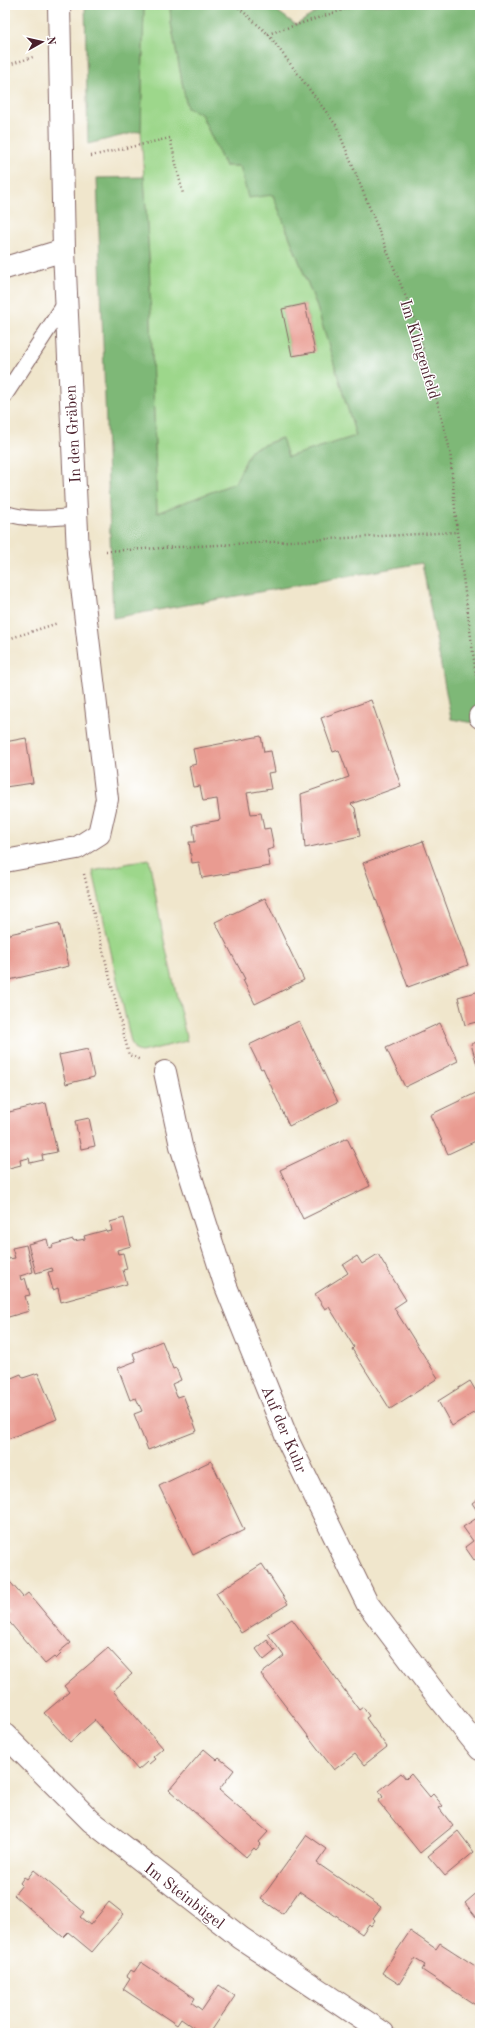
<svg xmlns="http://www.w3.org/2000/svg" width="485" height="2038" font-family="'Old Standard TT',serif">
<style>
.green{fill:#9dd78b;stroke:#747b5b;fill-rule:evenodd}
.forest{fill:#7eb877;stroke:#646c51}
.building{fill:#e99b91}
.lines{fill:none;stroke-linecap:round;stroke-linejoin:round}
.service-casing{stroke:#846563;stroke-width:17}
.minor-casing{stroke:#846563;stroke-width:24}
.path{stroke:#846563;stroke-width:2.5;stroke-dasharray:1 3;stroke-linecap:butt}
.service{stroke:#fff;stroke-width:15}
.minor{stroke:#fff;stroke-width:22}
.labels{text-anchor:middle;stroke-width:3;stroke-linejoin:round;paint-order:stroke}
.street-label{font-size:16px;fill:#4a1f2b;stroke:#fff}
</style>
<rect width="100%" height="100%" fill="#fff"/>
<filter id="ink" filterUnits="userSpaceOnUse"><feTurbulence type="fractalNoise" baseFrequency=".025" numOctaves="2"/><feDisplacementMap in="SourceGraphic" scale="8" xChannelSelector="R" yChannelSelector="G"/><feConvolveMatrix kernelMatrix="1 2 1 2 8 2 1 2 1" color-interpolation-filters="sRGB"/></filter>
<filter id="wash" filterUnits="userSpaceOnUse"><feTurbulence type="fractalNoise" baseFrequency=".012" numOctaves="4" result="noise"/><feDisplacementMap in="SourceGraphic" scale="16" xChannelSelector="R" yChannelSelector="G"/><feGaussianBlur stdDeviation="0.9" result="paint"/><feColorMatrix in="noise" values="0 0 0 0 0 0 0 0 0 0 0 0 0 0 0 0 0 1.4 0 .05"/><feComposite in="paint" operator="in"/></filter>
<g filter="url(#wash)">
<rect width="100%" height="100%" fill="#f0e6cc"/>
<path class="green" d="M144,5H170L171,23L187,108L201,114L225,166H240L273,195L316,304L356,436L288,457L281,438L251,450L235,483L157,513L149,258L141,131ZM305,304L315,351L292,356L282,309Z
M149,859L163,936L187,1041L141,1052L135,1050L131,1042L93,871Z"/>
<path class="forest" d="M85,5H144L141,131L88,144Z
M170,5H269L296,25L327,5H480V724L451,719L422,563L113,618L97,178L144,177L149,258L157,513L235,483L251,450L282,438L288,457L356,436L316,304L273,195L248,198L240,166H225L201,114L187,108L171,23Z"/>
<g id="blocks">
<path class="building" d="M305,304L315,352L292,356L282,309Z
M371,700L401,786L351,804L355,808L360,836L305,848L301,794L349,777L339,750L333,752L321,718Z
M261,736L264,752L271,751L275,772L268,773L271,789L247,793L251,814L261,813L264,829L270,828L274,848L267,850L270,866L202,878L199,862L192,863L189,842H195L193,825L220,820L217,799L203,801L200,786L193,787L189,766L196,764L193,749Z
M26,738L33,783L5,787V742Z
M423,841L468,965L408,987L363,863Z
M265,898L304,980L255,1004L243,980L245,979L215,922Z
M59,923L69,966L5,981V935Z
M480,991V1021L465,1025L458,997Z
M299,1021L338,1102L289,1126L263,1068L261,1069L249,1045Z
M440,1023L458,1061L405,1087L386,1048Z
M480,1041V1075L471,1044Z
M88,1049L94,1077L66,1084L59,1055Z
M480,1091V1139L448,1154L430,1115Z
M46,1103L57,1152L42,1155L43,1160L30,1163L29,1158L20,1160L21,1165L9,1168L7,1163L5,1164V1113Z
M89,1118L95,1146L81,1149L75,1121Z
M347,1138L370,1186L303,1219L280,1170Z
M124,1218L131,1246L117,1250L118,1254L123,1253L127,1269L123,1270L127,1284L61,1302L58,1288L53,1290L48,1272L53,1271L52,1268L36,1273L28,1244L47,1239L49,1248L53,1247L52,1245L73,1239L74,1241L85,1239L84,1236L106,1230L107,1232L112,1231L110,1222Z
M26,1245L33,1272L20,1276L21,1280L25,1278L30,1295L25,1296L29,1311L5,1318V1258L8,1257L9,1259L15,1258L12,1248Z
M378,1254L406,1300L394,1308L438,1378L390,1409L352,1349L354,1347L329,1307L325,1309L315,1294L348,1273L343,1265L357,1256L362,1264Z
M162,1341L173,1369L176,1368L181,1380L172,1384L177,1397L183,1395L197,1431L148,1450L134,1414L142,1411L136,1398L130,1400L118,1368L136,1361L133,1353Z
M38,1373L57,1419L5,1440V1386L11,1383L9,1379L21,1374L23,1378Z
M470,1381L480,1398V1409L452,1426L438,1401Z
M211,1461L244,1530L193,1555L159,1486Z
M480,1497V1515L472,1503Z
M480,1516V1556L474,1560L465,1547L473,1541L463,1527Z
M262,1564L288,1604L241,1633L216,1593Z
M5,1576L23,1597L28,1593L70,1643L59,1652L61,1654L56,1659L54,1657L45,1664L5,1617V1612L8,1610L5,1606Z
M292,1619L359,1710L363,1707L369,1716L366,1718L387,1747L364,1765L355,1754L334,1770L261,1674L284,1656L268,1634Z
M267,1640L275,1651L264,1660L256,1649Z
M108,1648L132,1674L113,1691L163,1748L153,1757L155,1759L149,1764L147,1762L138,1770L95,1720L70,1742L44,1713L69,1692L64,1686Z
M204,1749L217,1760L219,1758L234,1770L219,1790L268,1832L259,1842L261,1844L256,1850L254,1848L246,1857L169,1790Z
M401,1773L406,1779L411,1774L430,1797L433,1794L443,1806L439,1808L453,1826L420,1853L378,1801L383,1797L379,1791Z
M458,1831L474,1852L445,1876L428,1856Z
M307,1835L327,1849L317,1863L381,1907L373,1918L375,1920L371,1926L369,1924L362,1934L299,1891L283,1914L261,1899Z
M34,1870L84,1912L80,1917L90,1925L109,1902L124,1914L92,1952L68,1932L63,1937L14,1895L22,1885L20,1883L24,1877L27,1879Z
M480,1890V1922L465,1903Z
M410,1931L436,1949L440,1943L480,1969V2001L477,2006L422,1970L425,1965L415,1959L399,1984L382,1973Z
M141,1962L195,1998L192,2003L202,2010L219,1985L235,1996L210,2033H201L181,2019L177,2025L123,1989L130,1978L127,1976L131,1970L134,1972Z"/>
</g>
</g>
<g filter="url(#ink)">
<use href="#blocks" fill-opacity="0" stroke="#846563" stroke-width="1"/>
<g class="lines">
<g class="service-casing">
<path id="service" d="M5,395L66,302
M5,513C29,521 51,518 76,516"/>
</g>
<g class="minor-casing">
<path id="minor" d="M5,268L64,250
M480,716V717
M5,861L77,848L99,834L107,799L78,553L64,250L59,5
M165,1072L181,1146L225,1284L289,1443L367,1603L435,1693L480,1749
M5,1735L91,1821L241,1938L383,2033"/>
</g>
<path class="path" d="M236,5L268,34L336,125L416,322L450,450L457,532L478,690
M268,34L358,5
M5,66L33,57
M91,156L170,138L183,194
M106,551L457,532
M5,640L58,623
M84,874L129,1055L141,1060"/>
<use href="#service" class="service"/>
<use href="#minor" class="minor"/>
</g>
</g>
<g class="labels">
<g class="street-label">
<text transform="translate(421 349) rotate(73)" y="6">Im Klingenfeld</text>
<text transform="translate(72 434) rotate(-93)" y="6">In den Gräben</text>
<text transform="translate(285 1429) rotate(67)" y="6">Auf der Kuhr</text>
<text transform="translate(185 1895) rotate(38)" y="6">Im Steinbügel</text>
</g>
</g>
<rect width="485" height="2038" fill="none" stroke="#fff" stroke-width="20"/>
<g transform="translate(42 42) rotate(82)" stroke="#ffffff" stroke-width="3" paint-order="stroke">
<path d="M0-3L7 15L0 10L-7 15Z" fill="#4a1f2b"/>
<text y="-6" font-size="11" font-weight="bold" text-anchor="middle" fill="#4a1f2b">N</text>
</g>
</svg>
